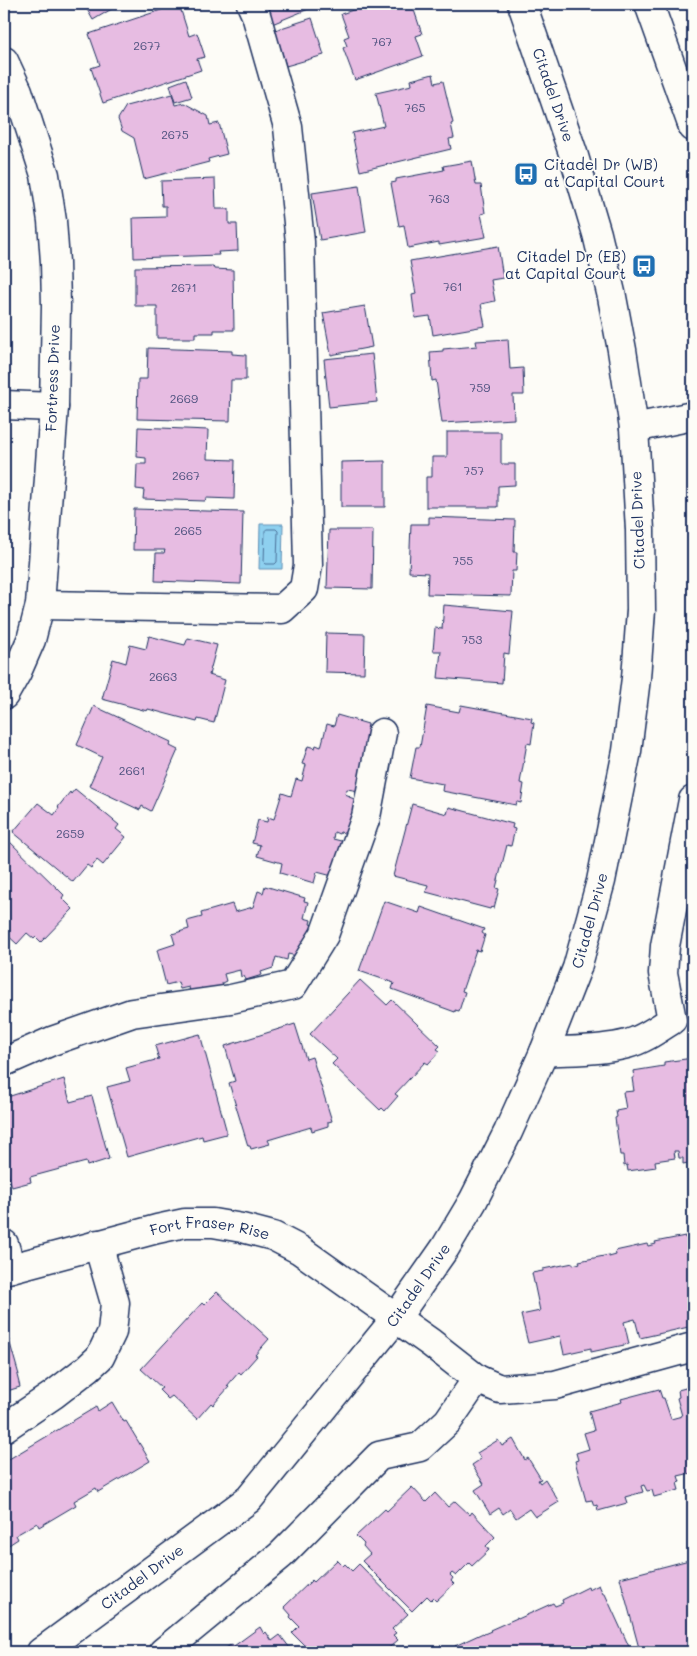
<svg xmlns="http://www.w3.org/2000/svg" width="697" height="1656" font-family="Mali,sans-serif">
<style>
.water{fill:#8ed0ef;stroke:#6090b5}
.lines{fill:none;stroke-linecap:round;stroke-linejoin:round}
.shore{stroke:#496f98;stroke-width:1}
.building{fill:#e7bce2;stroke:#1b2f5e}
.minor-casing{stroke:#1b2f5e;stroke-width:31}
.minor{stroke:#fdfcf7;stroke-width:28}
.labels{text-anchor:middle;stroke-width:4;stroke-linejoin:round;paint-order:stroke}
.number-label{font-size:12px;fill:#4e527f}
.street-label{font-size:15px;fill:#1b2f5e;stroke:#fdfcf7}
.poi-label{font-size:15px;fill:#1b2f5e;stroke:#fdfcf7;text-anchor:start}
</style>
<rect width="100%" height="100%" fill="#fdfcf7"/>
<filter id="ink" filterUnits="userSpaceOnUse"><feTurbulence type="fractalNoise" baseFrequency=".02" numOctaves="2"/><feDisplacementMap in="SourceGraphic" scale="10" xChannelSelector="R" yChannelSelector="G"/><feConvolveMatrix kernelMatrix="1 2 1 2 8 2 1 2 1" color-interpolation-filters="sRGB"/></filter>
<g filter="url(#ink)">
<path class="water" d="M260,524H283L282,569H259Z"/>
<g class="lines">
<path class="shore" d="M267,529H276L278,531L277,562L275,564H266L264,562L265,531Z"/>
</g>
<path class="building" d="M84,4H120L93,20Z
M179,4L189,36L197,33L205,57L197,59L201,70L103,103L91,68L100,65L89,34Z
M264,4H309L311,8L272,24Z
M371,4H412L422,34L416,36L423,56L355,80L343,48L347,46L344,38L349,36L341,14Z
M312,18L324,55L286,66L275,30Z
M433,74L435,83L443,81L453,123L451,124L454,138L449,139L451,149L360,171L352,133L384,126L376,93L412,85L411,80Z
M186,79L192,97L175,102L170,85Z
M172,94L175,105L184,103L208,116L210,125L219,123L227,154L208,159L209,162L144,179L134,138L122,131L118,119L126,106Z
M472,161L476,185H481L485,213L481,214L486,237L439,245V242L408,248L404,225L399,226L391,183L396,182V179L444,170L443,166Z
M215,179L216,209H229V224H237L238,251L218,252L219,255L134,258L133,218L166,217V206H162L161,181Z
M359,186L366,232L320,240L312,193Z
M498,246L503,278L491,280L495,301L481,304L485,326L433,335L430,316L415,318L412,295L416,294L410,261Z
M213,266L214,269L233,270L234,330H214V333H195V338H157V306H135V267Z
M365,306L372,347L331,355L323,313Z
M508,339L510,369L523,368L524,395H513L514,419L442,423L436,380L432,381L430,352L443,351V349L477,346L476,341Z
M148,348L232,351V354L246,355V380H231L230,421L137,419L138,379H147Z
M372,354L377,402L329,407L324,359Z
M138,427L208,430L207,459L235,460L234,499L206,498L205,501L143,499L144,490L136,489L137,464H146V458L137,457Z
M447,432H501V464H515V485L498,486V507H426V477H432V457H447Z
M385,461V507H341V462Z
M134,509L243,512L241,584L155,581L156,553H164L165,550H133Z
M429,517L515,520L514,552H517L516,571H512L511,596L427,594L428,573L409,572L411,524H429Z
M329,530H373L372,589L327,588Z
M444,605L513,611L509,654L504,653L502,683L438,678L441,651H433L435,628L442,629Z
M326,633L365,634L364,673L325,672Z
M149,636L185,645L188,638L217,645L209,675L225,680L214,723L198,719L197,722L148,709L147,711L102,699L113,659L126,663L130,645L146,649Z
M461,705L532,718L531,722L534,723L531,744L527,743L520,783L524,784L521,803L517,802L516,805L442,791L443,784L410,778L416,747H420L427,706L459,712Z
M94,706L171,742L170,746L178,750L151,811L142,806L140,810L89,786L102,757L77,745Z
M337,715L368,724L367,729L371,730L359,791L347,789L345,794L350,796L349,797L357,800L347,834L340,832L339,834L334,832L333,839L345,842L336,877L317,872L314,883L280,873L282,863L257,856L260,845L252,843L258,820L267,822L268,817L274,819L282,793L291,796L296,779L302,781L306,765L302,764L308,746L315,748L316,745L321,747L327,724L334,726Z
M75,789L119,825L116,829L126,837L103,865L97,860L91,868L87,865L73,882L13,832L38,803L54,815L59,808L58,807L70,792L71,794Z
M412,804L447,814L449,807L513,824L512,828L515,829L511,846L507,845L496,888L499,889L494,908L491,907L490,909L426,892L428,885L393,876Z
M5,837L64,895L62,898L73,909L41,942L36,937L34,939L27,933L17,944L4,932V839Z
M265,886L305,898L304,901L308,902L304,918L311,920L310,924L315,926L301,957L288,954L287,960L276,957L273,968L261,972L262,975L246,980L244,976L241,977L240,970L224,974L226,981L222,983L223,987L203,992L202,988L190,992L189,987L180,989L178,982L166,985L157,950L175,944L172,934L189,929L187,921L202,917L201,913L232,904L235,912L253,907L258,891L263,893Z
M384,901L419,913L421,907L484,929L482,933L485,935L480,951L476,950L462,991L465,992L459,1011L455,1010V1012L392,989L394,983L359,971Z
M360,980L387,1005L392,1000L440,1046L437,1049L440,1051L428,1064L425,1062L395,1094L398,1096L385,1111L382,1108L380,1110L332,1064L337,1059L310,1034Z
M295,1024L306,1059L312,1057L332,1121L328,1122V1126L312,1131L311,1127L268,1140L270,1144L251,1149L250,1146H248L229,1083L235,1081L225,1046Z
M200,1034L226,1129V1134L203,1140L202,1136L127,1157L107,1087L130,1081L126,1068L159,1059L155,1046Z
M693,1058V1162L683,1164V1158H679L678,1151H674L675,1158L655,1161L656,1167L628,1171L627,1165L624,1166L623,1155H620L615,1118L617,1117L616,1111L626,1109L623,1092L634,1091L632,1078H634L633,1071L664,1066V1062Z
M64,1079L70,1102L92,1096L109,1159L87,1166L86,1162L30,1177L31,1182L12,1187L4,1160V1098Z
M685,1236V1238L693,1236V1326L640,1338L635,1319L624,1322L629,1344L591,1352V1348L564,1354L560,1336L528,1343L521,1315L540,1311L532,1273L543,1271V1269L573,1263V1265L580,1263L579,1261L609,1255V1257L616,1255L615,1251L647,1244L648,1246L656,1244L655,1242Z
M217,1292L269,1339L255,1355L257,1356L241,1374L239,1372L227,1386L229,1387L213,1405L211,1403L197,1419L172,1396L168,1399L159,1390L162,1388L141,1369L202,1303L204,1305Z
M9,1340L19,1375H17L20,1387L4,1392V1342Z
M693,1386V1477H692L691,1473L678,1476L680,1482L677,1483L679,1490L654,1497L652,1490L647,1491L644,1485L641,1486L643,1492L625,1497L627,1503L598,1511L597,1505L594,1506L592,1500L586,1501L575,1461L578,1460L576,1453L589,1449L584,1433L594,1430L589,1411L622,1402L621,1399L659,1389L662,1398H664L671,1419L682,1416L677,1398L679,1397L678,1390Z
M112,1402L124,1422L126,1421L150,1461L98,1492L96,1488L74,1501L76,1505L39,1527L37,1523L16,1535L18,1539L4,1548V1462L96,1407L98,1411Z
M513,1439L525,1460L528,1458L541,1479L538,1480L540,1483L545,1479L559,1502L535,1517L529,1509L516,1518L510,1509L503,1514L499,1508L490,1514L475,1490L484,1484L472,1465L481,1459L477,1453L498,1440L502,1446Z
M412,1487L426,1502L435,1493L448,1507L455,1501L470,1515L472,1512L495,1537L486,1546L489,1550L472,1566L469,1563L456,1576L452,1573L450,1575L453,1578L451,1581L454,1584L436,1601L433,1598L431,1600L427,1596L412,1611L362,1561L370,1554L363,1546L364,1544L356,1536L385,1509L387,1511Z
M693,1559V1648L685,1650V1652H650L648,1646L639,1648L620,1578Z
M337,1560L343,1566L345,1564L352,1571L359,1564L408,1614L392,1629L396,1633L393,1635L398,1640L384,1652H311L292,1633L299,1626L290,1617L291,1615L284,1607L312,1580L314,1582Z
M599,1585L603,1594H605L631,1651L627,1652H445L455,1647V1646L483,1633L484,1634L491,1631L490,1630L517,1618L518,1619L553,1603L555,1606L563,1603L562,1600L588,1587L589,1590Z
M260,1627L264,1634L266,1632L272,1641L280,1635L293,1652H220L232,1644L234,1646Z"/>
<g class="lines">
<g class="minor-casing">
<g id="minor">
<path d="M649,4L693,127"/>
<path d="M4,61L18,91L45,175L52,221L55,262L56,306L54,407L40,605L31,640L17,672L4,695"/>
<path d="M4,405L54,407"/>
<path d="M634,428L693,416"/>
<path d="M40,605L282,609L304,589L308,565L300,242L288,127L256,15L251,4"/>
<path d="M544,1052C571,1050 600,1051 627,1044C643,1040 658,1029 672,1020L663,973L665,946L693,800"/>
<path d="M4,1062L52,1041L132,1013L231,999L293,985L324,935L366,817L382,733"/>
<path d="M4,1244L11,1268"/>
<path id="s1" d="M4,1270L157,1229L185,1223H213L242,1228L273,1236L300,1250L431,1343L477,1379"/>
<path d="M4,1428L53,1395L88,1368L100,1357L112,1332L115,1303L98,1244"/>
<path id="s2" d="M41,1652L249,1499L396,1318L445,1248L473,1201L508,1132L544,1052L577,968L601,881L627,751L636,678L641,610L640,530L634,428L622,350L612,297L597,234L573,153L522,4"/>
<path d="M163,1652L281,1555L379,1456L420,1447L448,1421L477,1379L500,1389L555,1385L693,1347"/>
</g>
</g>
<use href="#minor" class="minor"/>
</g>
</g>
<defs>
<g id="bus-square" transform="scale(1.25)"><rect x="-9" y="-9" width="18" height="18" rx="4" fill="#1f6fb2" stroke="#fdfcf7"/><path d="M-5-6H5V4H4V6H2V4H-2V6H-4V4H-5ZM-3.5-4V0h7V-4ZM-3.5 1.2v1.5H-2V1.2ZM2 1.2v1.5H3.5V1.2Z" fill="#fff"/></g>
</defs>
<g fill-rule="evenodd">
<use href="#bus-square" x="526" y="174"/>
<use href="#bus-square" x="644" y="266"/>
</g>
<g class="labels">
<g class="number-label">
<text x="382" y="46">767</text>
<text x="147" y="50">2677</text>
<text x="415" y="112">765</text>
<text x="175" y="139">2675</text>
<text x="439" y="203">763</text>
<text x="453" y="291">761</text>
<text x="184" y="292">2671</text>
<text x="480" y="392">759</text>
<text x="184" y="403">2669</text>
<text x="474" y="475">757</text>
<text x="186" y="480">2667</text>
<text x="188" y="535">2665</text>
<text x="463" y="565">755</text>
<text x="472" y="644">753</text>
<text x="163" y="681">2663</text>
<text x="132" y="775">2661</text>
<text x="70" y="838">2659</text>
</g>
<g class="street-label">
<text transform="translate(553 95) rotate(71)" y="5">Citadel Drive</text>
<text transform="translate(53 378) rotate(-88)" y="5">Fortress Drive</text>
<text transform="translate(638 520) rotate(-92)" y="5">Citadel Drive</text>
<text dy="5" stroke="none"><textPath href="#s2" startOffset="936">Citadel Drive</textPath></text>
<text dy="5" stroke="none"><textPath href="#s1" startOffset="212">Fort Fraser Rise</textPath></text>
<text dy="5" stroke="none"><textPath href="#s2" startOffset="531">Citadel Drive</textPath></text>
<text dy="5" stroke="none"><textPath href="#s2" startOffset="126">Citadel Drive</textPath></text>
</g>
<g class="poi-label">
<text x="544" y="170">Citadel Dr (WB)<tspan x="544" dy="17">at Capital Court</tspan></text>
<text x="626" y="262" text-anchor="end">Citadel Dr (EB)<tspan x="626" dy="17">at Capital Court</tspan></text>
</g>
</g>
<rect width="697" height="1656" fill="none" stroke="#fdfcf7" stroke-width="20"/>
<rect x="10" y="10" width="677" height="1636" fill="none" stroke="#1b2f5e" stroke-width="2" filter="url(#ink)"/>
</svg>
